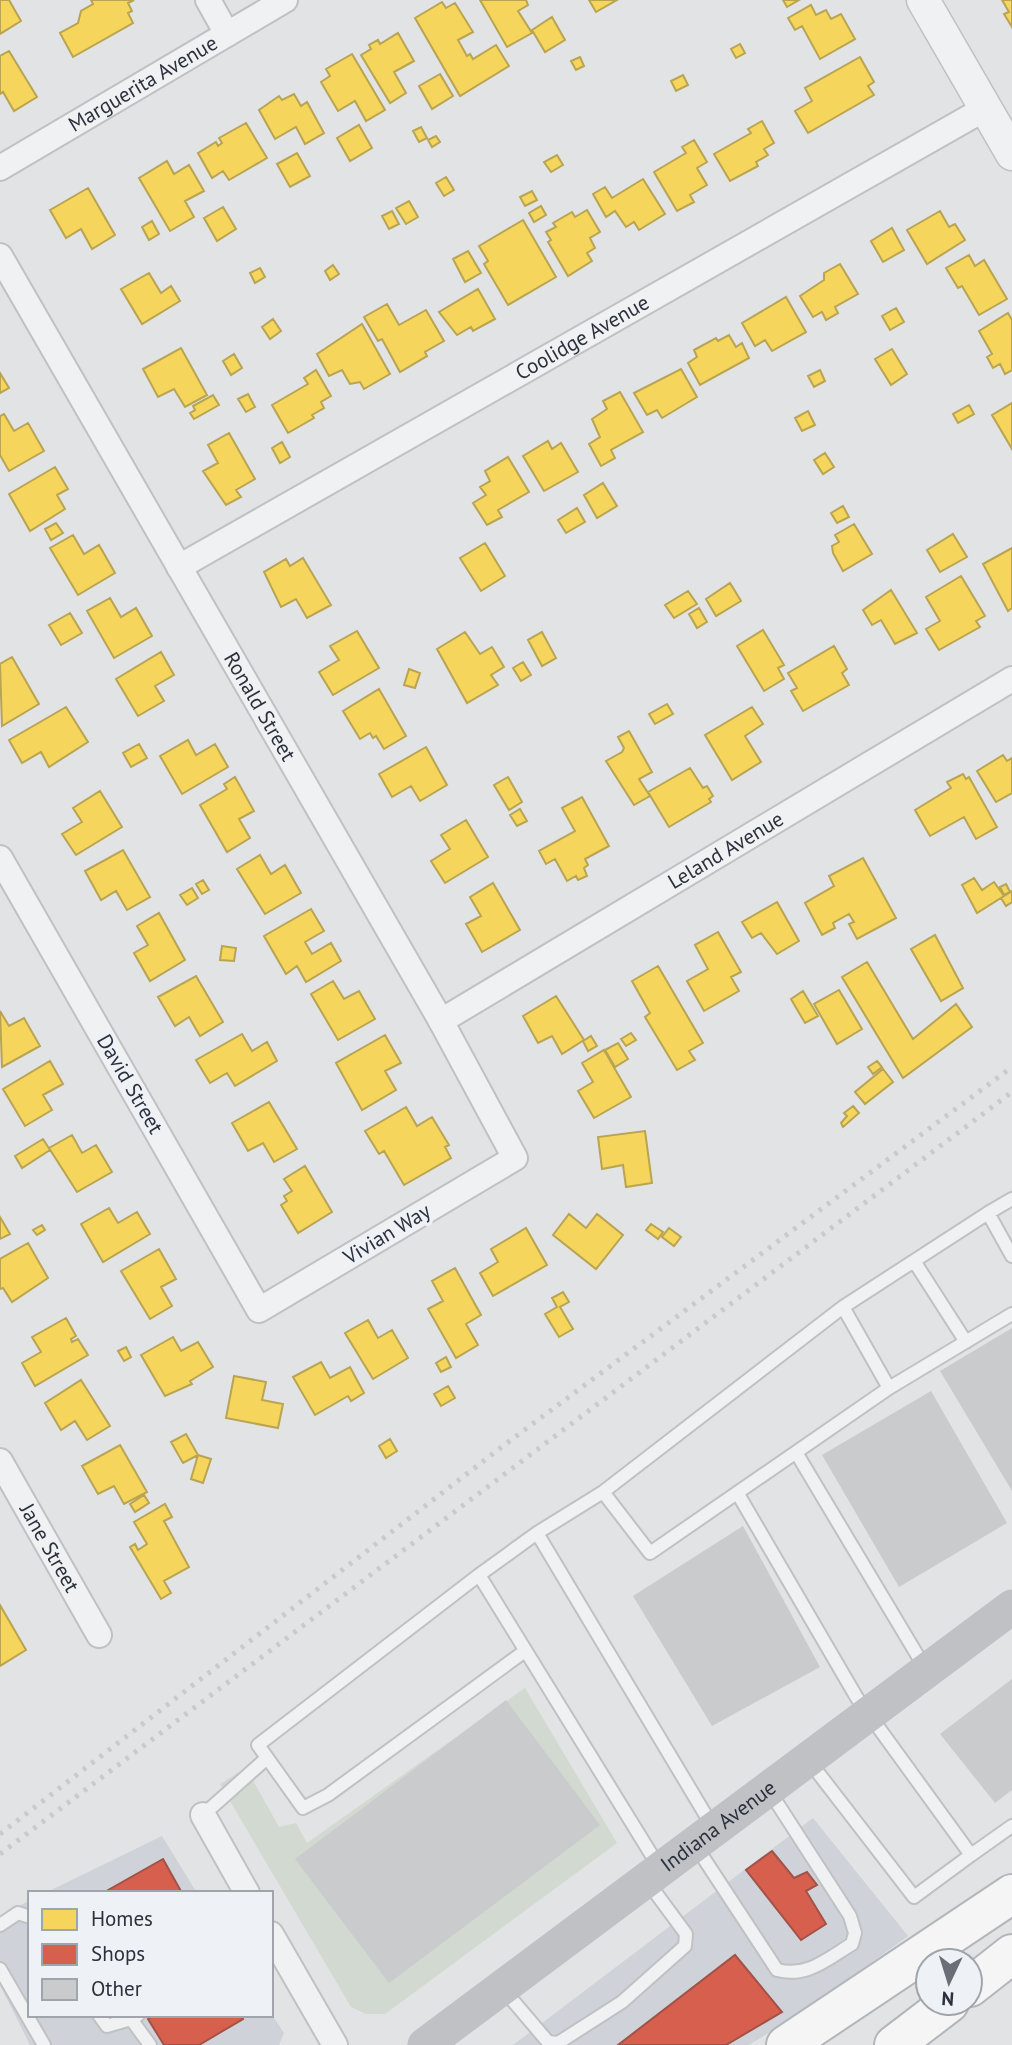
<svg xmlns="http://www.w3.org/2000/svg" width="1012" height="2045" font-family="'PT Sans',sans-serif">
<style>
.built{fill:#cfd2d8}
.green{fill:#d1d9d1}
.homes{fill:#f6d55c;stroke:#b9a452;stroke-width:2}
.shops{fill:#d6604d;stroke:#a25248;stroke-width:2}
.building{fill:#c9cbcd}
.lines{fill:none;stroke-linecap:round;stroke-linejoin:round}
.service-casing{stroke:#bfc1c3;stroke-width:16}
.minor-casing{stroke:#bfc1c3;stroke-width:28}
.tertiary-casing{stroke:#bfc1c3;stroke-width:35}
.motorway-casing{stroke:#b3b6ba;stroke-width:42}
.service{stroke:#f0f1f2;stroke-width:12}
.minor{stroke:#f0f1f2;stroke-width:24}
.tertiary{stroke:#f0f1f2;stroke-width:32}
.secondary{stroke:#bfc1c5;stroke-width:35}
.motorway{stroke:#f5f5f6;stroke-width:38}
.rail{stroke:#c9cacd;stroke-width:5;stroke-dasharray:3.5 7;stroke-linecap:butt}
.labels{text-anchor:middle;stroke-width:7;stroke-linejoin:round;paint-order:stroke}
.street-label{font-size:21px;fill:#2a303c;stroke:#eef1f5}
</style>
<rect width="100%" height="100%" fill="#e1e3e5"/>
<path class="built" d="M813,1818L908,1936L812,2006L749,2045H513Z
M162,1836L197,1893H45Z
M30,1900V2015H271V2013L284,2033L279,2045H30L0,1985V1917Z"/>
<path class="green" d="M525,1688L617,1843L385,2014H366L351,2007L220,1784L246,1768L279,1827L296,1823L307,1843Z"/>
<path class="homes" d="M0,0H9L21,21L0,34Z
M91,0H134L128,3L132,11L128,13L133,23L73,57L60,33L78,23L81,11L93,4Z
M480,0H526L528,5L518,11L532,33L507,47Z
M589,0H617L596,12Z
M783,0H799L787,7Z
M1002,0H1012V27L1004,14L1009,12Z
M442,2L446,8L455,3L473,32L458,40L467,56L470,54L473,59L496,45L509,66L460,96L415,18Z
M811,5L816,15L826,10L831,19L841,14L855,39L820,59L802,26L795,30L788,18Z
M552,17L565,40L545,52L532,30Z
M398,33L414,61L394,72L406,93L390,103L361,55L371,49L369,45L378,40L380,44Z
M740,44L745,53L736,58L731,49Z
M9,51L37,97L14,111L3,92L0,94V56Z
M352,54L385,110L366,121L355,101L338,111L321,82L330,76L326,69Z
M580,57L584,66L576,70L571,61Z
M860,57L874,82L868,86L874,95L808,133L795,111L812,101L805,88Z
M440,74L453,96L432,109L419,86Z
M683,75L688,85L676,91L671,81Z
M294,94L301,106L307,102L324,133L305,144L296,127L275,139L259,110L279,96L282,100Z
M762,121L774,143L764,149L768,155L756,162L758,166L730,181L714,154L751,133L748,129Z
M246,123L267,158L229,180L223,171L212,178L198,153L216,142L218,146L222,143L219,138Z
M359,125L372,148L350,161L337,138Z
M421,127L427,138L419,142L413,131Z
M436,136L440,142L432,147L428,140Z
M694,140L707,162L697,168L707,185L690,195L694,202L677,211L654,172L686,153L682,147Z
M297,153L310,176L290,187L277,164Z
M557,155L563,165L551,172L544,162Z
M167,161L174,174L189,165L204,191L185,201L194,217L170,231L139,178Z
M446,177L454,190L444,196L436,183Z
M643,179L665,214L639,230L634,222L626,227L615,211L606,217L593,194L605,187L612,198Z
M88,188L115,235L92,249L81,229L66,238L50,210Z
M532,191L537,200L525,206L520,197Z
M409,201L418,217L406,224L396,208Z
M541,206L546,215L534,222L529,213Z
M223,207L236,229L217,241L204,218Z
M587,210L600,232L590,238L595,248L587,253L592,261L568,276L548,242L551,240L546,232L556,227L553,223L572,212L575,217Z
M392,211L399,224L389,229L382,216Z
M940,211L949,227L955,224L965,240L927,264L907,230Z
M523,220L556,277L508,305L484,264L488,261L479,246Z
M152,221L159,234L149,240L142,227Z
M892,228L904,250L883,262L871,241Z
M468,251L481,273L465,282L453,259Z
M969,255L975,266L984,260L1007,299L979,315L962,286L958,288L946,268Z
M840,264L858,294L835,307L838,313L826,320L822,312L813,317L800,296L824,280V273Z
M333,265L339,274L330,280L325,271Z
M260,268L265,277L255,283L250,273Z
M149,273L161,293L171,286L180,301L142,324L121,289Z
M478,289L495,319L473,331L471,327L457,335L439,312Z
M786,297L806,332L772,351L765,340L755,346L742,323Z
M387,304L399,325L426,310L444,341L425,352L427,356L400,372L382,339L378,341L364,317Z
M896,308L904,322L890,330L882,316Z
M1008,313L1012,320V370L1005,374L1000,364L993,368L987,357L992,354L979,331Z
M273,319L281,331L270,339L262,327Z
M362,324L390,374L364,389L360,382L350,384L342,370L329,376L317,354Z
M729,335L736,347L742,343L749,358L700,385L688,363L697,357L694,350L716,338L718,341Z
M181,348L207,395L185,407L174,389L158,397L143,369Z
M892,349L907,374L891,385L875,359Z
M234,354L242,368L231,375L223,361Z
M681,369L697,397L662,418L657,410L647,415L634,393Z
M316,370L331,396L321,402L324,408L312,415L314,418L288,433L272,405L308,384L304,378Z
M820,370L825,381L814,387L808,376Z
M0,373L9,388L0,393Z
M620,392L643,432L611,450L615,458L601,466L589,444L600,437L592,419L607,409L603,401Z
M248,394L255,407L246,412L238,399Z
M213,395L219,405L194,419L190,413L195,410L193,406Z
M1012,403V449L992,415Z
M969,405L974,414L958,423L953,414Z
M808,411L815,425L802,431L795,418Z
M4,414L14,431L28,423L44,451L9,471L0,455V416Z
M229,433L255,479L236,490L241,497L226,505L203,471L218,463L208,445Z
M548,441L552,449L561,443L578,472L544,491L523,456Z
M282,442L290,457L280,463L272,448Z
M825,453L834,467L823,474L814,460Z
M508,457L529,492L498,510L502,517L487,525L473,503L486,495L480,487L490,481L485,471Z
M55,467L68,489L57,495L65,509L30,531L9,494Z
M603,483L617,506L597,518L584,495Z
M843,506L849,517L837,523L831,513Z
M577,508L585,522L566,533L558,520Z
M56,523L63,533L51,540L45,529Z
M854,524L872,554L843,571L833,553L832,546L839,542L835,535Z
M953,534L967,557L940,572L927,550Z
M73,535L84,554L99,545L115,573L78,595L50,548Z
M485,543L505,576L481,591L460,558Z
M1012,548V608L1008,611L983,564Z
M303,558L331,605L307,618L296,599L281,607L264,572L286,559L290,566Z
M961,576L985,616L976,621L980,627L939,650L926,629L940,621L926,597Z
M730,583L741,601L716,616L706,599Z
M891,590L917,633L895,644L881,620L872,625L863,610Z
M688,591L697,604L674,618L665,605Z
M110,598L121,617L136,608L152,636L114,658L87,611Z
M699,608L707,622L697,628L689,614Z
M70,613L82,633L61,645L49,625Z
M763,630L784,665L778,668L784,679L764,691L737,646Z
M357,631L379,668L333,695L319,672L339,660L330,646Z
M465,632L480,654L492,647L504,667L491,675L498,685L467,703L437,649Z
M542,632L556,658L542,666L528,640Z
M834,646L847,669L842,673L849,685L803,711L791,691L797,688L788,673Z
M161,652L174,675L155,686L164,701L138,716L116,679Z
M12,657L39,704L2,726L0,664Z
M523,662L531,675L521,681L513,668Z
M409,669L420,673L415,688L404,685Z
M379,689L406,736L384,749L376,736L373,738L370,733L360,739L343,711Z
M667,704L673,714L655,724L649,714Z
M66,707L88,742L49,767L41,752L22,763L9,740Z
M752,707L763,724L745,736L761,762L732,780L705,735Z
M629,731L652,772L639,779L650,796L634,805L606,761L622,752L624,748L618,737Z
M188,740L196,755L215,744L228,767L182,794L160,756Z
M139,744L147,758L131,767L123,753Z
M426,747L447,785L420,801L411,786L392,797L379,774Z
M1003,755L1007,761L1012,758V793L996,802L977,771Z
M690,768L703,788L707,786L713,796L709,799L711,802L669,827L648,792Z
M963,774L966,779L969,777L997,827L976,839L964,817L930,836L915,810L951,788L947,782Z
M235,777L254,811L239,819L250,838L227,852L200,805L227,789L224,784Z
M508,777L522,802L509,810L494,785Z
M100,791L122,827L76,855L62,834L82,822L73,808Z
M582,797L609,846L585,859L588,865L584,868L587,876L578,880L576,876L567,881L555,859L546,864L539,851L575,831L562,808Z
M520,809L527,821L517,826L510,815Z
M466,820L488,857L445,883L431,861L450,849L441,835Z
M123,850L150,897L127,910L116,891L101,900L85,871Z
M260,855L271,874L285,865L301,893L265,914L237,869Z
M863,858L896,918L857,939L849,924L854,922L849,914L833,923L835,928L822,935L805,903L834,886L829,876Z
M974,878L982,890L994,882L1004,896L977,913L962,885Z
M203,880L209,890L202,894L196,884Z
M493,883L520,930L482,952L466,924L481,916L470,897Z
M1006,884L1010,892L1004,895L1000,887Z
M192,888L198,898L187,905L180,895Z
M1012,891V902L1006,906L1001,898Z
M777,902L799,941L777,954L761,933L752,938L742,922Z
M311,909L324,931L305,942L312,954L331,943L341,961L306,982L297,966L286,974L264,936Z
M159,913L185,960L150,981L134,953L148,945L137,926Z
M718,932L741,972L731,977L739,991L704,1011L687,981L708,969L695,945Z
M935,935L963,988L941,1001L911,949Z
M222,946L236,948L234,961L220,960Z
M867,962L913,1039L956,1004L972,1027L903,1078L842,977Z
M658,966L703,1043L689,1051L695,1060L677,1070L645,1017L650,1013L632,981Z
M196,976L223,1022L200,1036L189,1017L175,1026L158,997Z
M333,981L344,999L359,991L375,1019L338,1040L311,994Z
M839,990L862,1029L837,1044L814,1004Z
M803,991L818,1016L805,1023L791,999Z
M556,996L584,1040L562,1054L552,1036L538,1043L523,1016Z
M0,1011L9,1026L24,1018L40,1046L2,1067Z
M631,1033L636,1040L626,1046L621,1039Z
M242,1034L252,1051L267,1042L277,1061L235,1086L227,1073L210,1083L196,1060Z
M385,1035L401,1063L385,1071L396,1090L362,1110L336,1063Z
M591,1036L597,1046L588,1051L583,1041Z
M618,1043L628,1059L615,1067L605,1050Z
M604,1050L631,1097L594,1118L578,1091L593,1082L582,1063Z
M50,1061L63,1084L43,1095L52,1110L25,1126L3,1089Z
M877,1061L882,1067L873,1074L868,1067Z
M883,1069L893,1082L865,1104L855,1092Z
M269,1102L297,1149L274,1162L263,1143L248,1151L232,1123Z
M853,1106L859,1113L843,1127L841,1123L847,1116L844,1113Z
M406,1107L417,1126L432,1117L449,1145L445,1147L451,1158L404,1185L384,1151L379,1154L365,1131Z
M645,1131L652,1183L626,1187L623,1165L602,1169L598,1137Z
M72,1135L82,1153L96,1145L112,1172L77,1192L49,1148Z
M43,1139L50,1150L22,1168L15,1156Z
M305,1166L332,1212L298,1233L281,1205L287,1201L284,1196L292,1191L284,1179Z
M109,1208L118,1223L137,1212L150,1234L103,1262L81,1224Z
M569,1214L586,1228L597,1214L623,1235L596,1269L553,1235Z
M0,1217L10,1234L0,1239Z
M651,1224L663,1232L658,1239L646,1230Z
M42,1225L45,1230L37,1235L33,1230Z
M526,1228L547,1265L493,1296L480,1273L498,1262L491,1249Z
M669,1228L681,1237L674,1246L662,1237Z
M28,1243L48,1278L12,1302L3,1288L0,1289V1259Z
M159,1249L176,1279L161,1287L172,1306L150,1319L121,1271Z
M455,1268L481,1315L466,1324L478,1345L456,1358L428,1309L443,1301L432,1281Z
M563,1292L569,1302L560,1307L573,1329L559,1337L545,1314L557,1307L552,1298Z
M66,1318L76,1336L71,1339L72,1342L78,1339L88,1355L35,1386L22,1363L41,1352L32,1337Z
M368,1320L378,1338L392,1330L408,1358L373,1379L345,1333Z
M173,1337L181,1351L198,1342L213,1367L190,1381L192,1384L165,1396L141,1355Z
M126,1347L131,1357L124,1361L118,1351Z
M446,1357L451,1367L441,1372L436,1363Z
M321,1362L330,1378L350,1367L364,1393L351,1401L348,1396L315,1415L293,1377Z
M234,1376L266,1382L262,1400L283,1404L278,1428L226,1418Z
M81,1380L110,1426L87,1440L75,1421L61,1430L45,1403Z
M448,1386L455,1398L441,1406L434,1394Z
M186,1434L198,1455L183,1463L171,1442Z
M390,1439L397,1451L386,1458L379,1446Z
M120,1445L147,1492L124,1504L114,1486L98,1494L82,1466Z
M198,1455L211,1459L203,1483L191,1479Z
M144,1495L149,1503L135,1512L130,1504Z
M165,1504L172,1517L164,1521L189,1567L164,1581L171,1593L161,1599L130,1547L135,1544L138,1550L147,1544L134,1522Z
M0,1605L26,1650L0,1666Z"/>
<path class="shops" d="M772,1851L794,1878L807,1872L817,1885L806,1891L826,1924L801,1940L746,1870Z
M163,1859L182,1893H103Z
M735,1955L782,2012L726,2045H618Z
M155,2015H241L243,2019L199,2045H164L148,2019Z"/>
<path class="building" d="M1012,1328V1491L940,1371Z
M931,1391L1007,1523L899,1587L822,1455Z
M743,1526L820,1667L712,1726L633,1596Z
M1012,1679V1790L995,1803L940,1734Z
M506,1700L600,1825L389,1983L295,1859Z"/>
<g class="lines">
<g class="service-casing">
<path id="service" d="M988,1213L1012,1199
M914,1261L966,1342
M889,1388L1012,1314
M797,1454L925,1668
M603,1492L843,1307
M738,1494L857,1698L971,1855L1012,1826
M537,1533L603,1492L650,1553L889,1388L843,1307L988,1213L1012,1256
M479,1575L258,1745L303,1808L328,1795L525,1651
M809,1761L914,1897L971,1855
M203,1815L267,1758
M695,1845L777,1970C807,1978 827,1959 852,1944L855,1933L850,1916L770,1792
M659,1867L479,1575L537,1533L714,1829
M0,1925L18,1913L30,1917
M0,1969L44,2045
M503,1989L548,2042L558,2043L622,2002L685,1946L686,1934L647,1881
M99,2015L107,2026L131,2019
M138,2015L131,2019L150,2045"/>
</g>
<g class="minor-casing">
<g id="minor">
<path d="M208,0L227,34"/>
<path id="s1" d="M0,168L285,0"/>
<path id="s2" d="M0,256L441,1021L515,1158L259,1310L0,858"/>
<path id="s3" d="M179,567L986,108"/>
<path id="s4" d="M441,1021L1012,679"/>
<path id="s5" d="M0,1461L99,1635"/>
<path d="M203,1815L247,1893"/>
<path d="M271,1934L335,2045"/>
</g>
</g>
<g class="tertiary-casing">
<path id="tertiary" d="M923,0L1012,154"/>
</g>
<g class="motorway-casing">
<path id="motorway" d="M970,1987L1012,1954
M786,2045L1012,1894
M894,2045L949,2003"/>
</g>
<use href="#service" class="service"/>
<use href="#minor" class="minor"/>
<use href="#tertiary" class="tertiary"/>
<path class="secondary" id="s6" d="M425,2045L1012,1607"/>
<use href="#motorway" class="motorway"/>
<path class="rail" d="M0,1834L499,1449L1012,1067
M0,1854L1012,1092"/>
</g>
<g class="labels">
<g class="street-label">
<text dy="7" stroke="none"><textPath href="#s1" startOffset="166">Marguerita Avenue</textPath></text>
<text dy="7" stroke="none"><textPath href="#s3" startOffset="464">Coolidge Avenue</textPath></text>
<text dy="7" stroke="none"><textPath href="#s2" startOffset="520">Ronald Street</textPath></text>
<text dy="7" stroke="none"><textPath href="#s4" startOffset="332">Leland Avenue</textPath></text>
<text transform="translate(130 1084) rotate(60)" y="7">David Street</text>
<text transform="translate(387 1234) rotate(-31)" y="7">Vivian Way</text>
<text dy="7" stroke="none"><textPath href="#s5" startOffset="100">Jane Street</textPath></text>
<text dy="7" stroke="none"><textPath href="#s6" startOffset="366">Indiana Avenue</textPath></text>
</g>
</g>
<rect x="28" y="1891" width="245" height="126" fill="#eef1f5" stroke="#a0a4ab" stroke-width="2"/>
<rect x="42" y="1909" width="35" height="21" fill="#f6d55c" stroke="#a0a4ab" stroke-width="2"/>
<text x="91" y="1926" font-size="21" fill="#2a303c">Homes</text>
<rect x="42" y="1944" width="35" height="21" fill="#d6604d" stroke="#a0a4ab" stroke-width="2"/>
<text x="91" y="1961" font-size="21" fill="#2a303c">Shops</text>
<rect x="42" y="1979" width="35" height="21" fill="#c9cbcd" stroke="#a0a4ab" stroke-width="2"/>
<text x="91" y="1996" font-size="21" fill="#2a303c">Other</text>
<g transform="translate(949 1982) rotate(184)"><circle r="33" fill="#eef1f5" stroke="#a0a4ab" stroke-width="2"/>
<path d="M0-5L12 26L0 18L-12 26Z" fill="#6a6f77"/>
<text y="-10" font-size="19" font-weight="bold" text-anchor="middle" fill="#2a303c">N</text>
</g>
</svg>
